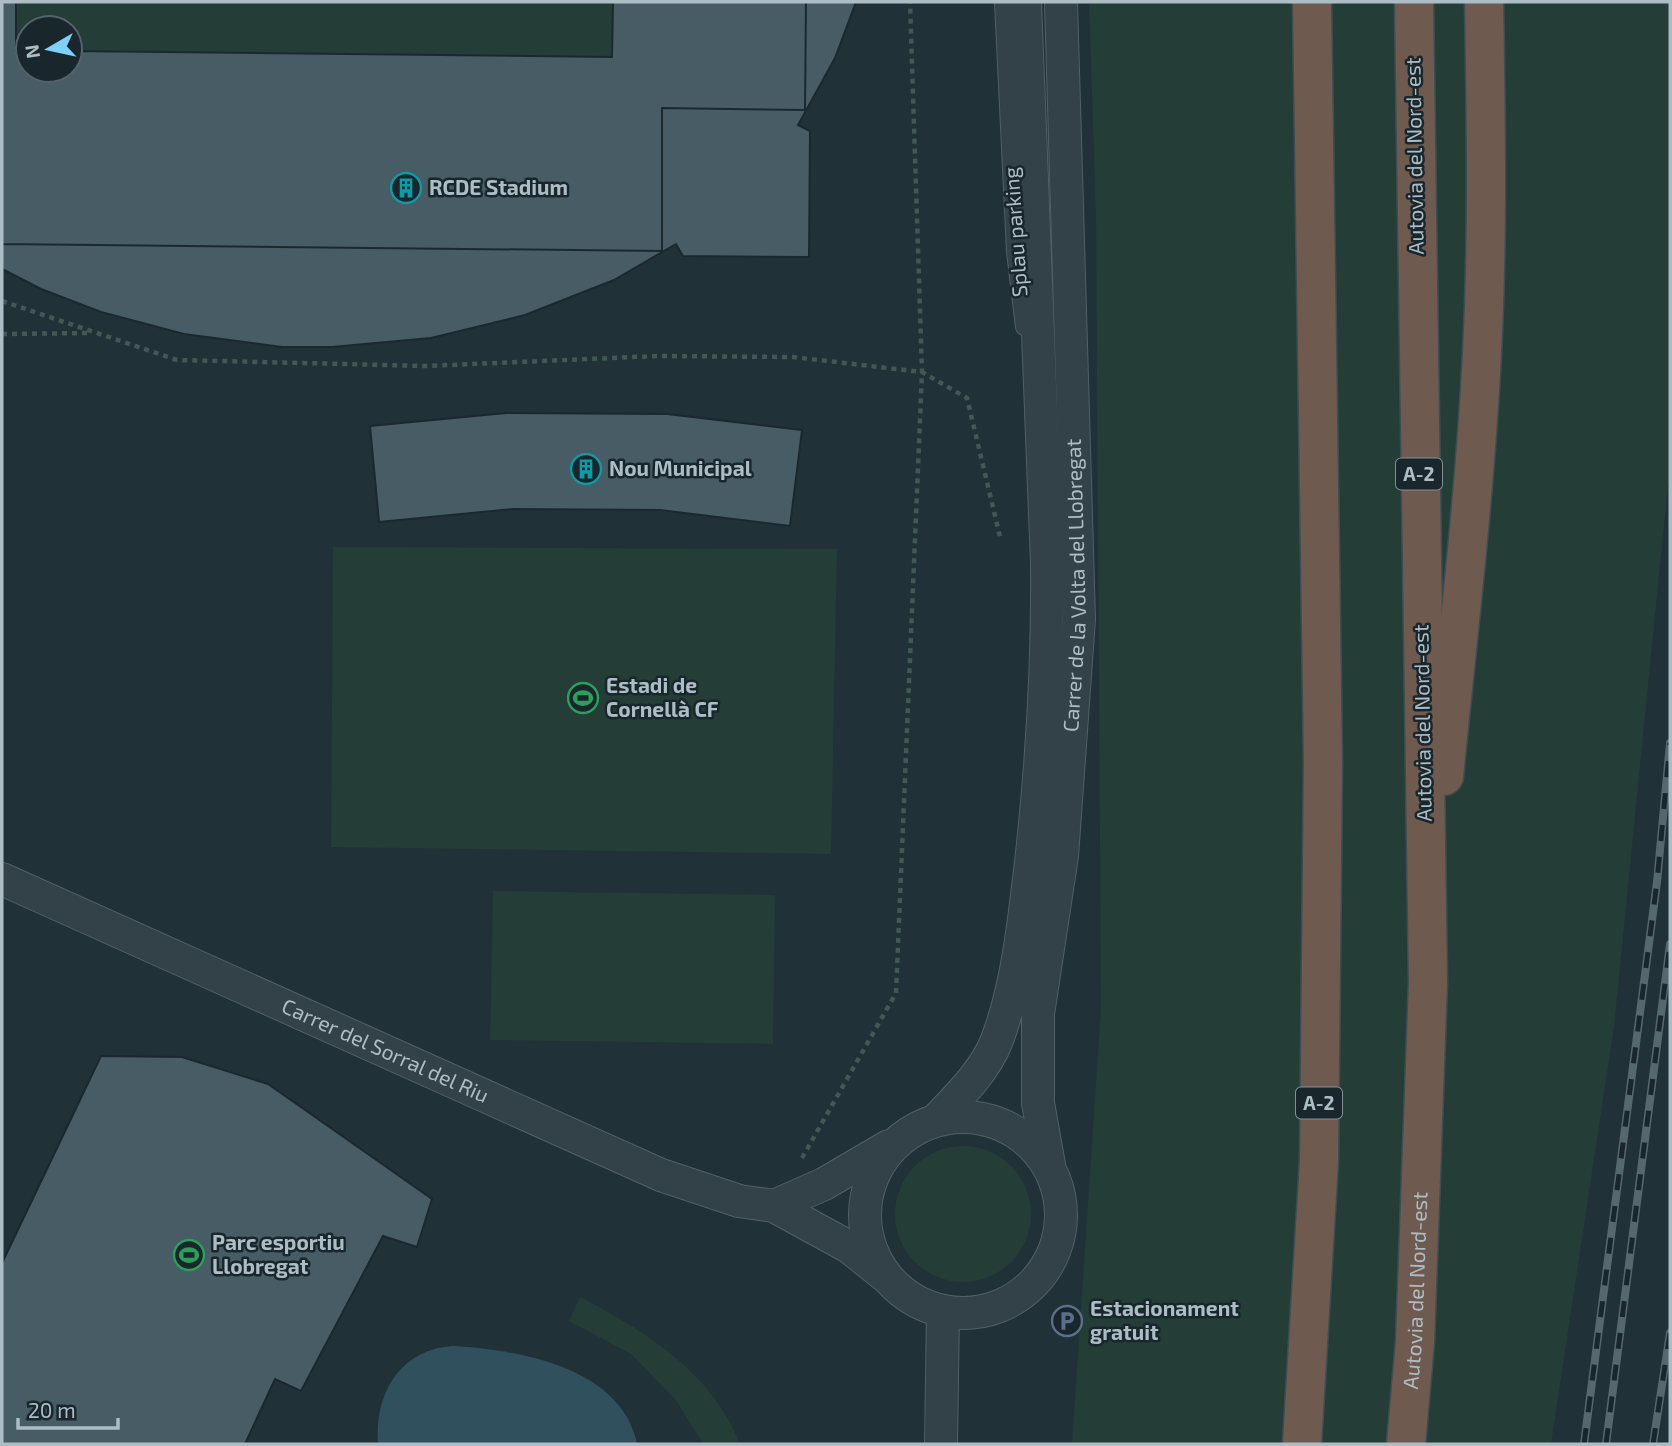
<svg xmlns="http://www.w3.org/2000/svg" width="1672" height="1446" font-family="'Exo 2',sans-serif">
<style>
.green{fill:#243d37}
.water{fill:#31505e}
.building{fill:#475c64;stroke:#1b292f;stroke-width:2}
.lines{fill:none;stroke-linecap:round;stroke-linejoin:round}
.service-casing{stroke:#516066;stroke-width:18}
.minor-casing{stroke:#516066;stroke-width:34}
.motorway-casing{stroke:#3e4d53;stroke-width:41}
.path{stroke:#415854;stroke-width:4.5;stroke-dasharray:5 5;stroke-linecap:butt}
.service{stroke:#334249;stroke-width:16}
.minor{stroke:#334249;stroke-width:32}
.motorway{stroke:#6f5a50;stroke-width:38}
.rail-casing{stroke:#556870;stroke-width:8}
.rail{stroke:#19272d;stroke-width:5;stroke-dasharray:16;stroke-linecap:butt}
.labels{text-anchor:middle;stroke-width:5;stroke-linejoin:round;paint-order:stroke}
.shield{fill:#19272d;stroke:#819097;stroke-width:2}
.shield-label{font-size:19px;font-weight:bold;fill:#adbdc5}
.street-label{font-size:21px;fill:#adbdc5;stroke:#19272d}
.poi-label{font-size:21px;font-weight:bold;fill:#adbdc5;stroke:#19272d;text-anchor:start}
</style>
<rect width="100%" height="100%" fill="#203138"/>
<path class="green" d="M16,2H613L612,57L70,51V28H28V51H16Z
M1089,2H1670L1669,475L1614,1027L1551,1444H1072L1101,1008L1096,219Z
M333,547L837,549L831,854L331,847Z
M493,891L775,895L773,1044L490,1040Z
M895 1214a68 68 0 1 1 136 0a68 68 0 1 1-136 0Z
M580,1297C644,1330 713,1373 740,1444H703L676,1400L631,1354L569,1321Z"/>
<path class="water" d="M453,1346C519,1350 621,1367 637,1444H378C374,1394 400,1349 453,1346Z"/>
<path class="building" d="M2,2H16V51H28V70H70V51L612,57L613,2H856L835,58L798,125L810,131L809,257L683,256L676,244L614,280L525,315L431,338L332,347H282L184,334L101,312L41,289L2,269Z
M2,2H16V51H28V70H70V51L612,57L613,2H806L805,110L662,108V251L2,244Z
M506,413L667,414L802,430L790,526L660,510L512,509L379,522L370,426Z
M101,1056L182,1057L268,1084L432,1199L417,1247L383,1236L301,1391L275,1379L245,1444H2V1263Z"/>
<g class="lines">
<g class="service-casing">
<path id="service" d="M1003,2L1015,252L1024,327"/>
</g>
<g class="minor-casing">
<g id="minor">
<path id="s1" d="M2,879L661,1175L739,1201L774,1206L849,1247L884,1275"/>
<circle cx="963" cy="1215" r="98"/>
<path d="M936,1120C959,1096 985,1071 997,1040C1018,984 1024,920 1031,862C1042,763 1048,664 1047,564L1025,2"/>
<path id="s2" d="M1049,1165L1038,1103V1014L1062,856L1079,619L1061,2"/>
<path d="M774,1206L824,1184L889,1146"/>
<path d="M941,1444L943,1311"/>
</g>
</g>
<g class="motorway-casing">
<g id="motorway">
<path d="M1444,776C1458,635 1475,494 1482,353C1488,236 1486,119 1484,2"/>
<path d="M1302,1444L1319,1161L1323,762L1312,2"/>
<path id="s3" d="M1406,1444L1415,1342L1428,982L1414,2"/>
</g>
</g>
<path class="path" d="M2,301L177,360L427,366L657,356L793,357L922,372L967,398L1001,541
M2,334L92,333
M802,1158L896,993L922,372L910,2"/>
<use href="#service" class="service"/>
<use href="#minor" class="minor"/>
<use href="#motorway" class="motorway"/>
<g class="rail-casing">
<path id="rail" d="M1584,1444L1657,882L1670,743
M1606,1444L1670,944
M1653,1444L1670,1333"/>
</g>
<use href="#rail" class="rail"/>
</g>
<defs>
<g id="building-ring" transform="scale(1.575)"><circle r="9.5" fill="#19272d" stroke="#0f9aa8" stroke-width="1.5"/><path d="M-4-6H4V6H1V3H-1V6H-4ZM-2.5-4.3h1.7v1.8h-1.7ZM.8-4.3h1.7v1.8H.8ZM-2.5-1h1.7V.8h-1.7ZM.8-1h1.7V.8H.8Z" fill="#0f9aa8"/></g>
<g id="stadium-ring" transform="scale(1.575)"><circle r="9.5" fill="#19272d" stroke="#2e9e5b" stroke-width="1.5"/><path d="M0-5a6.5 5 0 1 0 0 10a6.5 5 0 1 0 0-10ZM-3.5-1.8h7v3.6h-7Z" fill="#2e9e5b"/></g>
<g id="parking-ring" transform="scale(1.575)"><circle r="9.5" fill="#19272d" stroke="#5c6f8a" stroke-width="1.5"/><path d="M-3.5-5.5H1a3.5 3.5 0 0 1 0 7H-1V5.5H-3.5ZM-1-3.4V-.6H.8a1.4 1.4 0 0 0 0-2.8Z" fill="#5c6f8a"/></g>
</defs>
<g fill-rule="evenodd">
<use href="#building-ring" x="406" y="188"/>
<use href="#building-ring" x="586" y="469"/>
<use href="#stadium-ring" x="583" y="698"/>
<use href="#stadium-ring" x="189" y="1255"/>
<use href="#parking-ring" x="1067" y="1321"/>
</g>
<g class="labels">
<g class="shield">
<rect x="1396" y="458.5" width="46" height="31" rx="5"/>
<rect x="1296" y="1087.5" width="46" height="31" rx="5"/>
</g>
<g class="shield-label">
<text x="1419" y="481">A-2</text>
<text x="1319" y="1110">A-2</text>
</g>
<g class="street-label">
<text transform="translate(1415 156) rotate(-91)" y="7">Autovia del Nord-est</text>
<text transform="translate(1016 232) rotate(-94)" y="7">Splau parking</text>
<text dy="7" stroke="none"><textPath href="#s2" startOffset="583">Carrer de la Volta del Llobregat</textPath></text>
<text transform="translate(1423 723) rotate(-91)" y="7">Autovia del Nord-est</text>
<text dy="7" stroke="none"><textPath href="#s1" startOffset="420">Carrer del Sorral del Riu</textPath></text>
<text dy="7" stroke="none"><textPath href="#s3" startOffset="154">Autovia del Nord-est</textPath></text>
</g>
<g class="poi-label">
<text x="429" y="195">RCDE Stadium</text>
<text x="609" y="476">Nou Municipal</text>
<text x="606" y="693">Estadi de<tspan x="606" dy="24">Cornellà CF</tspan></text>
<text x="212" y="1250">Parc esportiu<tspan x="212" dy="24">Llobregat</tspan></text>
<text x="1090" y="1316">Estacionament<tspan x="1090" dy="24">gratuit</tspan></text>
</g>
</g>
<rect width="1672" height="1446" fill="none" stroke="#adbdc5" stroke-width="7"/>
<g transform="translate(49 49) rotate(261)"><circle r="33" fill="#19272d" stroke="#54636a" stroke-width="2"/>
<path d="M0-5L12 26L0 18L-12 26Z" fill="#7dd1fb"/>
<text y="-10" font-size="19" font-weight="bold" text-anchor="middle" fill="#adbdc5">N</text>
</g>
<path d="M18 1418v10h100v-10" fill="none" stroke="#adbdc5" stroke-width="3.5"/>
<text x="28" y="1418" font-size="21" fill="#adbdc5" stroke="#19272d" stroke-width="5" paint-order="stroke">20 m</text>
</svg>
